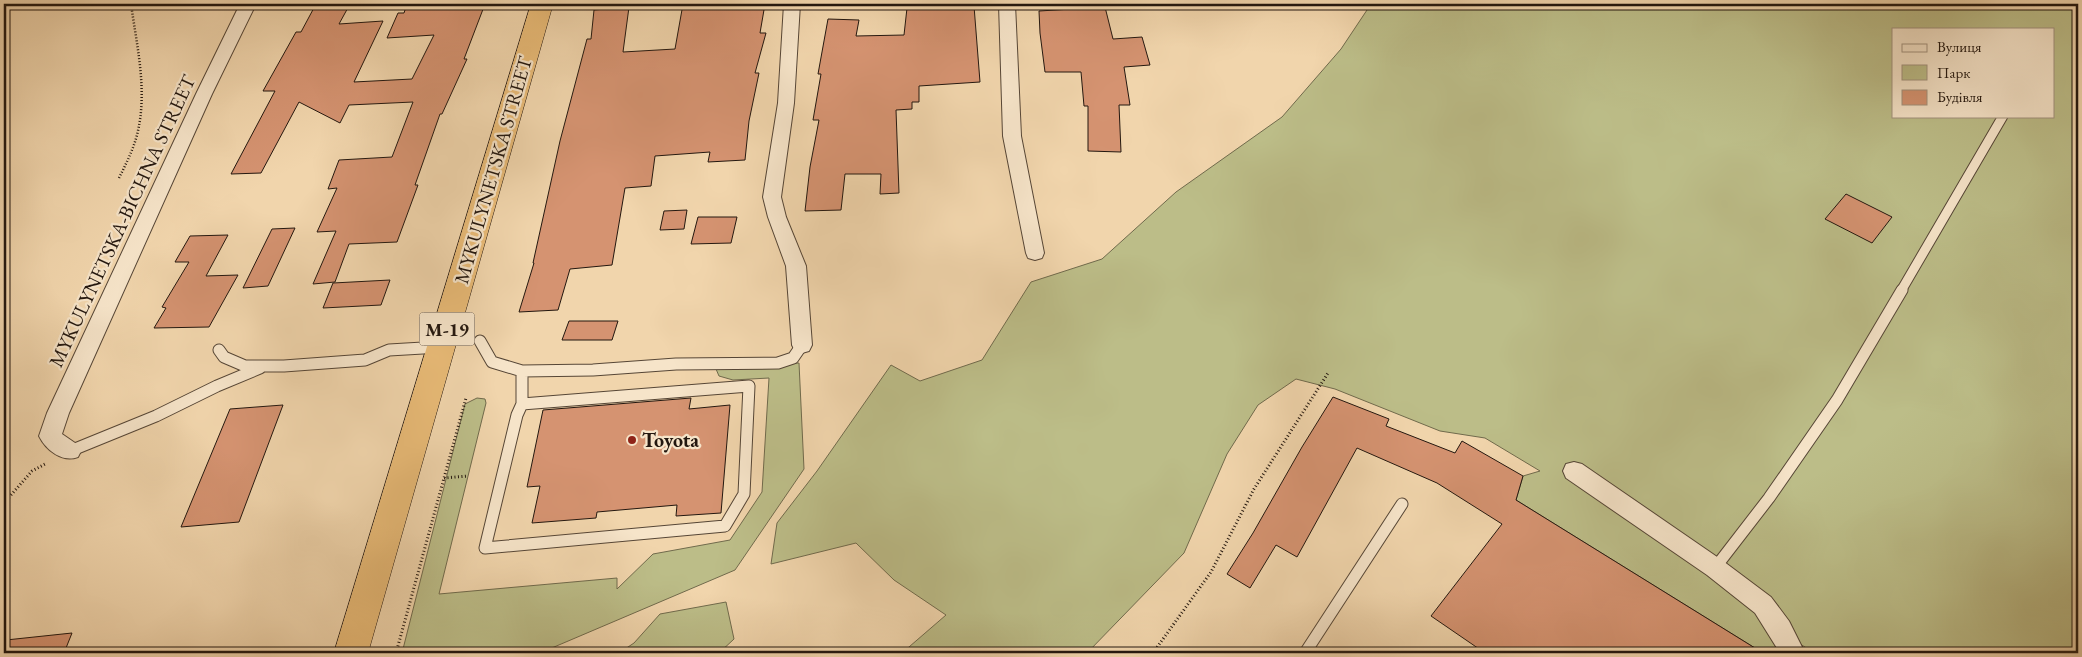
<svg xmlns="http://www.w3.org/2000/svg" width="2082" height="657" font-family="'EB Garamond',serif">
<style>
.green{fill:#bcbd88;stroke:#706a4c;fill-rule:evenodd}
.building{fill:#d59371;stroke:#23170f}
.lines{fill:none;stroke-linecap:round;stroke-linejoin:round}
.lane-far1-casing{stroke:#564636;stroke-width:11}
.lane-casing{stroke:#564636;stroke-width:13}
.street-casing{stroke:#564636;stroke-width:2}
.highway-casing{stroke:#23170f;stroke-width:1}
.path-far1{stroke:#23170f;stroke-width:2.5;stroke-dasharray:1 2;stroke-linecap:butt}
.path{stroke:#23170f;stroke-width:3;stroke-dasharray:1 2.5;stroke-linecap:butt}
.lane-far1{stroke:#f6e4c9;stroke-width:9}
.lane{stroke:#f6e4c9;stroke-width:11}
.street{fill:#f6e4c9;fill-rule:evenodd}
.highway{fill:#e8ba76;fill-rule:evenodd}
.poi-dot{fill:#8f2418;stroke:#f6e4c9;stroke-width:2}
.labels{text-anchor:middle;stroke-width:4.5;stroke-linejoin:round;paint-order:stroke}
.shield{fill:#f6e4c9;stroke:#625447;stroke-width:1}
.shield-label{font-size:19px;font-weight:bold;fill:#23170f}
.street-label{font-size:20px;fill:#23170f;stroke:#f6e4c9}
.poi-label{font-size:20px;font-weight:bold;fill:#23170f;stroke:#f6e4c9;text-anchor:start}
</style>
<rect width="100%" height="100%" fill="#f1d5ac"/>
<filter id="stains"><feTurbulence type="fractalNoise" baseFrequency=".004" numOctaves="4"/><feColorMatrix values="0 0 0 0 .2 0 0 0 0 .09 0 0 0 0 .02 0 0 0 .5 -.17"/></filter>
<radialGradient id="worn" r=".72"><stop offset=".6" stop-color="#630" stop-opacity="0"/><stop offset="1" stop-color="#630" stop-opacity=".3"/></radialGradient>
<path class="green" d="M1371,4H2078V653H1814L1756,615L1768,625L1781,653H1753L1755,648L1516,500L1523,476L1540,471L1485,438L1440,431L1335,389L1296,379L1258,405L1227,454L1184,553L1087,653H902L946,615L894,580L856,543L771,564L777,523L817,471L891,365L920,381L982,360L1031,282L1102,259L1176,192L1282,117L1341,49ZM1893,29H2053V116H1893Z
M799,363L804,469L735,570L540,653H402L465,404L477,398L485,399L486,403L439,594L617,578V589L653,554L730,540L762,492L769,378L733,380L719,376L716,369Z
M726,602L734,639L719,653H619L634,643L660,614Z"/>
<path class="building" d="M316,4H350L339,24L383,21L354,82L412,79L434,35L387,38L398,13H404L406,7L443,6L444,4H485L464,59H467L442,114H440L415,185H418L397,242L349,244L335,282L313,284L336,231L317,232L337,188L328,189L339,160L392,157L413,102L349,105L340,123L299,102L261,173L231,174L275,91H263L296,32H301Z
M683,4H765L760,33H766L755,73H759L749,121L745,160L708,162L710,152L655,156L651,186L625,188L612,265L570,269L558,310L519,312L534,263H533L560,141L587,39H591L594,10L629,7L623,52L675,49Z
M974,6L980,82L919,86V102H912V109L896,110L899,193L880,194L881,174H845L841,210L805,211L810,167L819,120H813L821,74H818L828,19L859,20L856,36L904,35L907,8Z
M1105,7L1113,39L1142,37L1150,65L1124,67L1130,105H1119L1121,152L1088,151V106H1084L1081,72H1045L1040,33L1039,11Z
M1846,194L1892,217L1872,243L1825,219Z
M687,210L684,229L660,230L664,211Z
M698,217H737L731,243L691,244Z
M295,228L268,286L243,288L272,229Z
M228,235L206,276L238,275L209,327L154,328L166,308L162,307L189,262H175L190,236Z
M390,280L381,305L323,308L333,283Z
M569,321H618L612,340H562Z
M1333,397L1389,419L1386,426L1455,453L1462,441L1523,476L1516,500L1763,653H1485L1431,616L1502,524L1437,483L1357,448L1297,557L1276,545L1250,588L1227,574L1253,533L1302,447Z
M691,398L689,409L730,405L721,513L676,516L677,505L597,512L596,518L532,523L540,486L527,487L543,410Z
M283,405L239,522L181,527L230,409Z
M72,633L64,653H7L6,640Z"/>
<g class="lines">
<g class="lane-far1-casing">
<path id="lane-far1" d="M1901,291L2003,116"/>
</g>
<g class="lane-casing">
<path id="lane" d="M480,341L492,362L522,371L593,370L676,364L778,363L793,358L802,345
M219,350L224,357L245,366H284L365,360L389,350L440,347
M522,371V404
M749,386L744,494L725,526L485,548L517,415L522,404Z
M70,451L156,416L217,386L260,368
M1715,568L1769,498L1837,400L1902,290
M1305,653L1402,504"/>
</g>
<g class="street-casing">
<path id="street" d="M240,4H256L212,94L69,413L62,434L78,445L81,451L78,457C62,463 46,450 39,436L47,413L196,94Z
M784,4H800L794,103L781,197L786,217L806,266L812,345L809,351L802,353L795,351L792,345L786,266L768,217L763,197L778,103Z
M999,4H1015L1021,136L1044,253L1042,258L1035,260L1028,258L1026,253L1003,136Z
M1574,462L1582,464L1723,561L1771,597L1789,621L1805,653H1780L1755,613L1707,575L1566,478L1563,471L1566,464Z"/>
</g>
<g class="highway-casing">
<path id="highway" d="M531,4H553L368,653H334Z"/>
</g>
<path class="path-far1" d="M119,178C126,164 133,150 137,135C148,92 137,47 131,4"/>
<path class="path" d="M444,478L468,476
M4,503L32,471L47,463
M396,653L466,398
M1153,653L1211,572L1254,489L1328,373"/>
<use href="#lane-far1" class="lane-far1"/>
<use href="#lane" class="lane"/>
<use href="#street" class="street"/>
<use href="#highway" class="highway"/>
</g>
<circle class="poi-dot" cx="632" cy="440" r="5"/>
<g class="labels">
<rect class="shield" x="419.5" y="312.5" width="55" height="33" rx="4"/>
<g class="shield-label">
<text x="447" y="336">М-19</text>
</g>
<g class="street-label">
<text transform="translate(493 170) rotate(-74)" y="7">MYKULYNETSKA STREET</text>
<text transform="translate(122 221) rotate(-65)" y="7">MYKULYNETSKA-BICHNA STREET</text>
</g>
<g class="poi-label">
<text x="642" y="447">Toyota</text>
</g>
</g>
<rect width="2082" height="657" fill="none" stroke="#f1d5ac" stroke-width="20"/>
<rect x="5" y="5" width="2072" height="647" fill="none" stroke="#23170f" stroke-width="2.5"/>
<rect x="10" y="10" width="2062" height="637" fill="none" stroke="#23170f"/>
<rect x="1892" y="28" width="162" height="90" fill="#f6e4c9" stroke="#a2927f"/>
<rect x="1902" y="44" width="25" height="8" fill="#f6e4c9" stroke="#a2927f"/>
<text x="1937" y="52" font-size="15" fill="#23170f">Вулиця</text>
<rect x="1902" y="65" width="25" height="15" fill="#bcbd88" stroke="#a2927f"/>
<text x="1937" y="78" font-size="15" fill="#23170f">Парк</text>
<rect x="1902" y="90" width="25" height="15" fill="#d59371" stroke="#a2927f"/>
<text x="1937" y="102" font-size="15" fill="#23170f">Будівля</text>
<rect width="100%" height="100%" filter="url(#stains)"/>
<rect width="100%" height="100%" fill="url(#worn)"/>
</svg>
